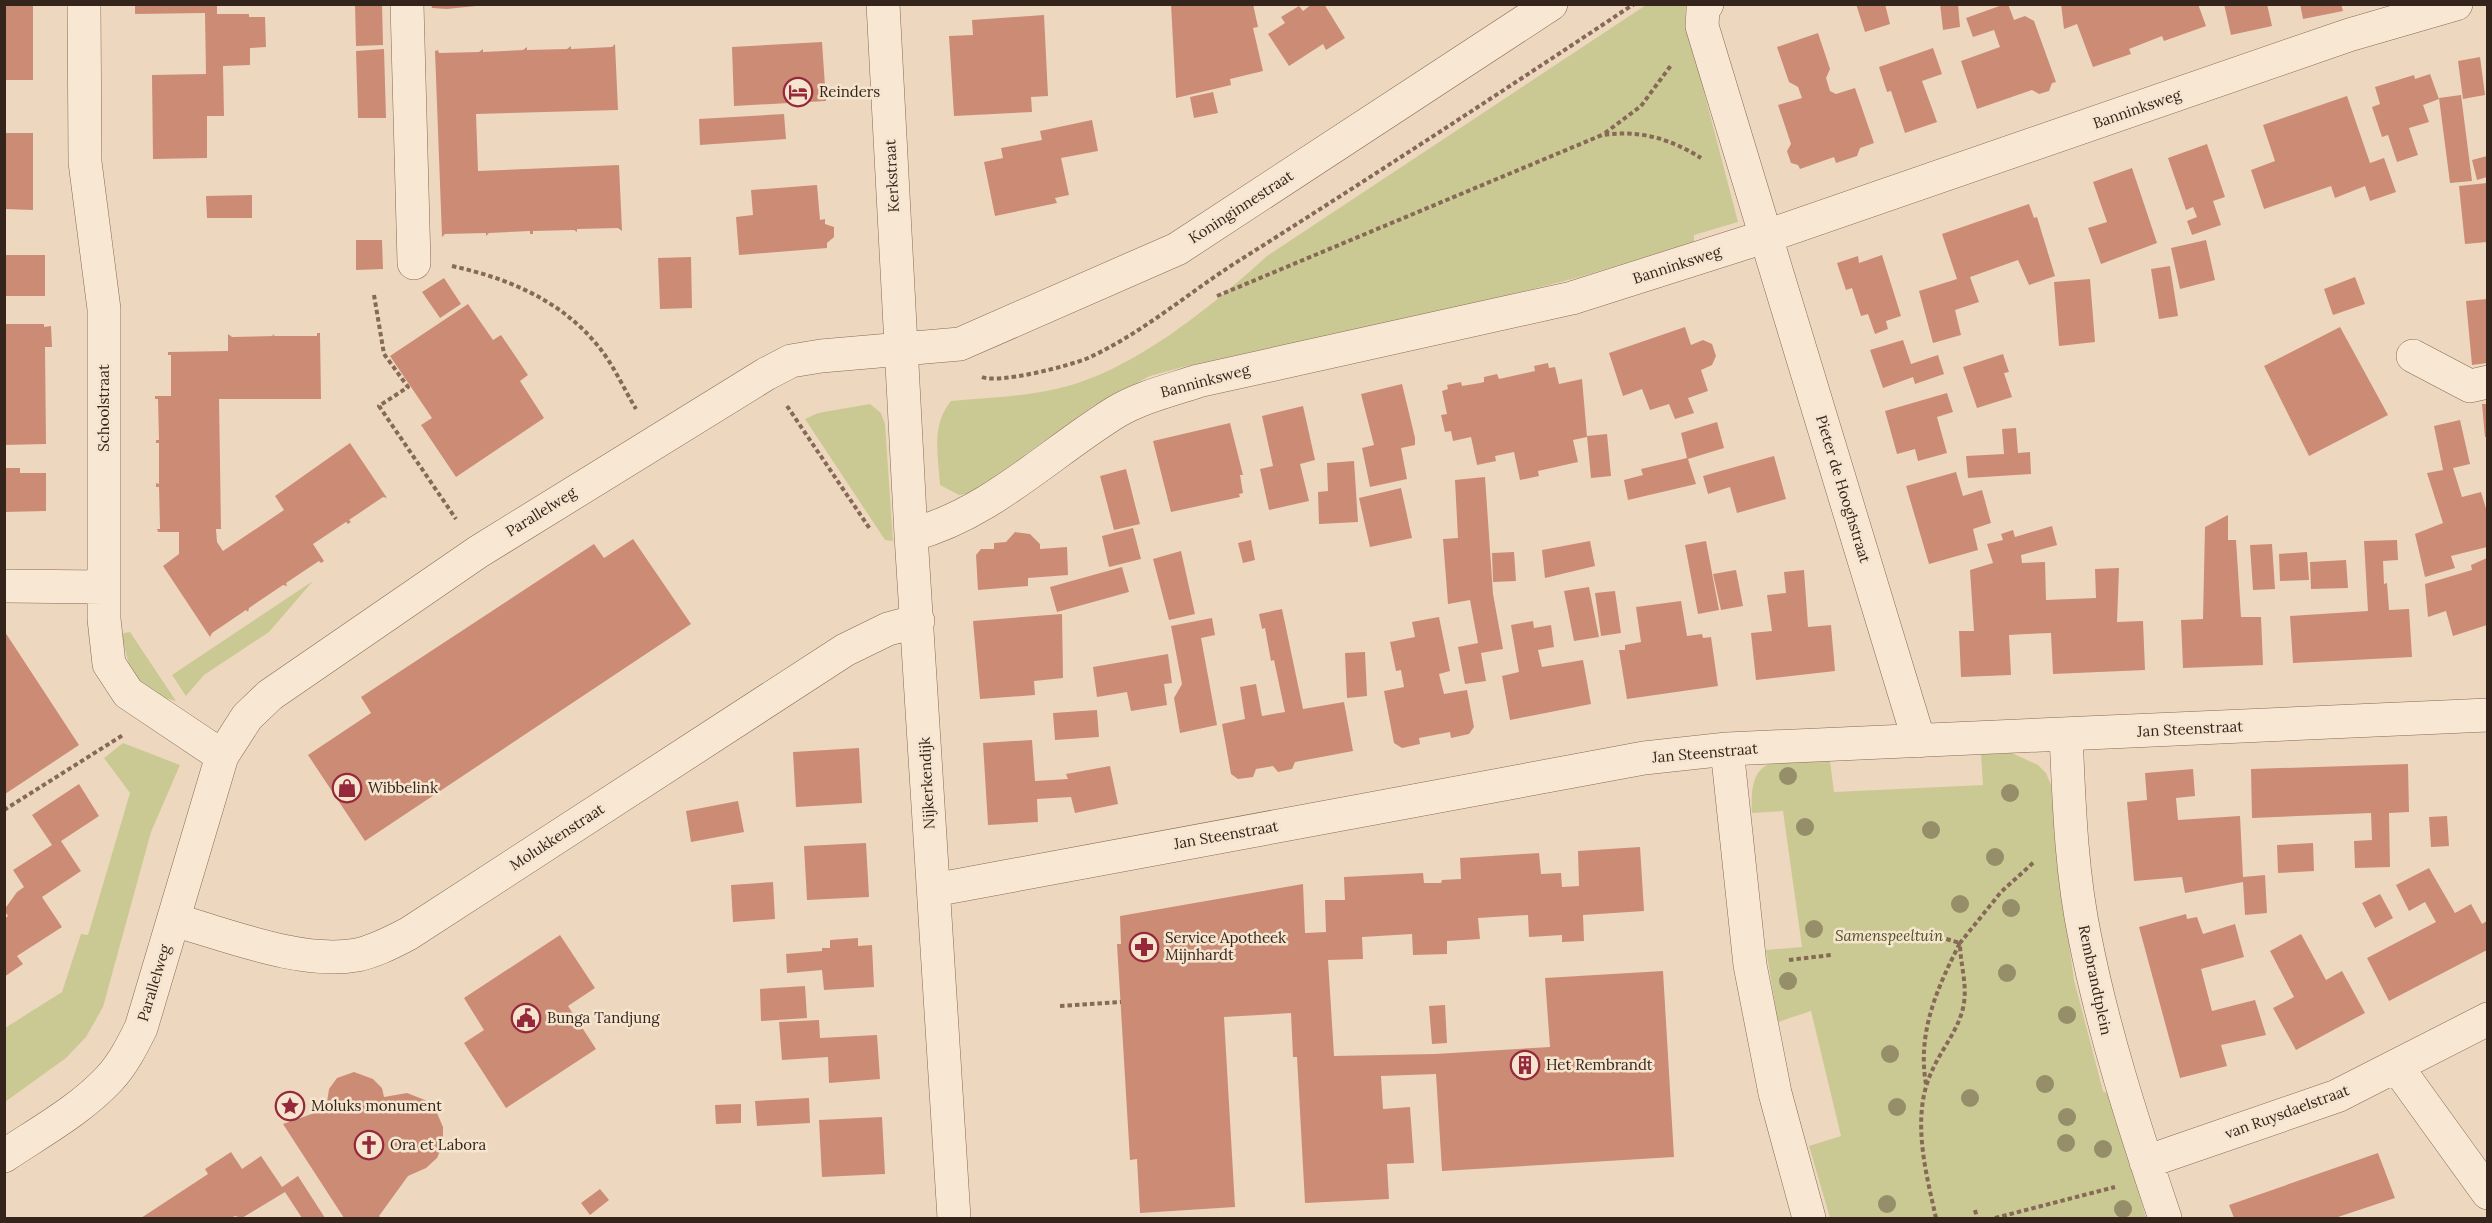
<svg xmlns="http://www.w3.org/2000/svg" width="2492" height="1223" font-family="Lora,serif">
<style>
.green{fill:#cbc993}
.building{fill:#cc8b75}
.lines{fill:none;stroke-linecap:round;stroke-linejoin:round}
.minor-casing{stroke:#866957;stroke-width:34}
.path{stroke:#866957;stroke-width:4;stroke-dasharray:4.5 3;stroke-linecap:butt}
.minor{stroke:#f8e7d2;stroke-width:33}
.tree{fill:#958e69}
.labels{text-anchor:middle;stroke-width:5;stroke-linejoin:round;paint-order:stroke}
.poi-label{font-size:15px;fill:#35241c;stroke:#f5e4ce;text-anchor:start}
.street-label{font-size:15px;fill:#35241c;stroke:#f5e4ce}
.park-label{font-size:15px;font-style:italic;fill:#4d5223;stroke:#f5e4ce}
</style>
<rect width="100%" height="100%" fill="#edd8bf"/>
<path class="green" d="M1646,5H1686L1685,19L1738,222L1694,235V242L1580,277L1489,300L1183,367L1150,376L1093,406L972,493L959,495L940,485C938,455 931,425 951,401C986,398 1021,397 1056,389C1131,373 1211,307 1267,256Z
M870,404L881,413L885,424L893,541L885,540L805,419L818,413Z
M313,581L269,632L204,675L186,696L172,675Z
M130,632L176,701C134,691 131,676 122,636L124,633Z
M123,743L180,765L151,832L103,1007L86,1037L66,1058L5,1102V1028L62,992L81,934L88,935L130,793L104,758Z
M2012,753L2038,765L2046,773L2051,785L2057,858L2074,980L2103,1091L2113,1097L2146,1218H1830L1809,1146L1841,1136L1811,1011L1778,1022L1766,950L1802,947L1783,811L1752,813C1748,748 1781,763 1830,761L1834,792L1983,785L1981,754Z"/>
<path class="building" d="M4,4H33V80H4Z
M135,4H217V14H249V17H265L266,47L250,48V65L223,66L224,116H207V158L153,159L152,75L206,74L205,13L135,14Z
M355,4H382L383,45L356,46Z
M431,4H476V6L447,9L432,8Z
M1171,4H1253L1258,27L1253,28L1263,71L1230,79L1231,85L1176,98Z
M1312,4H1324L1345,38L1326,50L1323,44L1289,66L1268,34L1285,23L1281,17L1299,6L1303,11Z
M1856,4H1885L1890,24L1865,32Z
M1940,4H1958L1960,27L1943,30Z
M2005,4H2008L2014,20L2025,16L2034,21L2056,82L2052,83L2049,91L2039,94L2032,90L1977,109L1961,61L2000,47L1994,30L1973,37L1966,18Z
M2061,4H2198L2206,26L2164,41L2162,36L2129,49L2131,54L2093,67L2077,24L2064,29Z
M2224,4H2267L2272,26L2231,35Z
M2300,4H2341L2343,11L2303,19Z
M1044,15L1048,96L1031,97L1032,112L954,116L949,36L973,35L972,20Z
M1818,33L1830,69L1826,78L1830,91L1836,94L1855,88L1874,143L1860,148L1857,156L1836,163L1834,157L1800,169L1798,165L1791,163L1787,151L1791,144L1778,105L1802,98L1798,87L1789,82L1777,47Z
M822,42L826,101L734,106L732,47Z
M615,44L618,110L476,114L478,171L619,165L622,231L618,228L577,229V232L574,230L533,231V234H530V231L489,233L486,236V233L445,234L442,237L435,51L438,50L439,53L479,52L483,49V52L523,50L527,47V50L567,49L571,46V49L612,47Z
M1933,48L1942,74L1922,81L1937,122L1905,133L1891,91L1887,92L1879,67Z
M384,49L386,118H358L356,51Z
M2480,57L2485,95L2463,99L2458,61Z
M2430,74L2439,99L2423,105L2429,122L2409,128L2418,155L2397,162L2388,135L2382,137L2372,107L2380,104L2375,87L2414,75L2415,79Z
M1213,92L1218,113L1194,118L1190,97Z
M2461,95L2472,181L2450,183L2439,98Z
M2347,96L2370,163L2384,158L2396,192L2370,201L2365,186L2335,198L2331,186L2264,209L2251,170L2275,161L2263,125Z
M784,114L786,139L700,145L699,119Z
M1092,120L1098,151L1061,158L1069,195L1055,198L1057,203L995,216L984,162L1003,158L1001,148L1042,140L1040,131Z
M4,133H33V210L4,209Z
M2207,144L2225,197L2213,201L2221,225L2192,235L2187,221L2197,217L2193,207L2186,210L2168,158Z
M2487,156V177L2477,180L2472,160Z
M2132,168L2157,243L2101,264L2088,228L2107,222L2093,182Z
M2487,183V242L2465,244L2459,186Z
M817,185L820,220L825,219V224L834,227V237L827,243V248L739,255L736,217L753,215L751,190Z
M252,195V218H207L206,196Z
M2029,204L2034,218L2037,217L2055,276L2029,285L2018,260L1970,277L1979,302L1955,310L1961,335L1933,343L1919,291L1957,279L1942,234Z
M356,240H382L383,269L356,270Z
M2206,240L2215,280L2180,289L2171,248Z
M4,255H45V296H4Z
M1882,255L1901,316L1886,321L1888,329L1875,334L1868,314L1861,316L1852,288L1846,290L1837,263L1858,256L1859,263Z
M691,257L692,308L660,309L658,258Z
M2170,266L2178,316L2159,319L2151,269Z
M2355,277L2365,304L2333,315L2324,289Z
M444,278L461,304L440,318L422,292Z
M2090,279L2095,342L2059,346L2054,282Z
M2487,299V363L2472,365L2466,301Z
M468,304L493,340L501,335L528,375L520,381L544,418L456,477L421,425L432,418L390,356Z
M4,324H44V327L51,326L52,347H45L46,444L4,445Z
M1685,327L1691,345L1703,340L1712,344L1716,356L1712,365L1701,370L1708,391L1688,398L1694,413L1675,419L1669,404L1650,410L1642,389L1623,396L1609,353Z
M2340,327L2388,415L2309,456L2264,366Z
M317,333H320L321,399H219L221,529H216L217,542L223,551L284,510L275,496L350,443L387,498L383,497L349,520L351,522L348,524L346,522L313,544L324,561L321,563L319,561L286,583L287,586L283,585L249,608L248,612L246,610L212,633L210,637L163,566L179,554V532H158L157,529H160L159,487H156V483L159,484V443H156V440H159L158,399H155V396H171V355H168V352L228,351V334L232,337L273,336L272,334L275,336H317Z
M1903,340L1911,364L1938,355L1944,374L1915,384L1913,377L1883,388L1870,350Z
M2003,354L2009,372L2004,373L2012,397L1977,408L1963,367Z
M1548,363L1549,368L1555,367L1559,384L1582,379L1587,437L1573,440L1578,462L1538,471L1539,476L1520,480L1514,452L1495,456L1496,461L1477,465L1471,437L1453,441L1451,431L1445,432L1441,415L1447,414L1442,391L1448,389L1447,385L1461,382L1462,386L1480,383L1484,382V377L1497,374L1499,379L1535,371L1534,366Z
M1402,384L1415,438V445L1401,448L1407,479L1370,487L1362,448L1374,445L1361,394Z
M1947,393L1953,412L1937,417L1947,453L1918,461L1915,449L1897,454L1885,411Z
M2482,404H2487V437H2485Z
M1303,406L1315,460L1300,464L1309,501L1269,510L1260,469L1273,466L1262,416Z
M2460,420L2470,464L2453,468L2462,497L2481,492L2487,512V547L2451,556L2455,568L2425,577L2415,534L2443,523L2427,473L2443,470L2434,426Z
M1717,422L1724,448L1688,459L1696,484L1628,500L1624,480L1643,475L1641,469L1687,458L1681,433Z
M1230,423L1243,475H1240L1243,493L1239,494L1240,497L1171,512L1153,441Z
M2016,428L2018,453L2030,452L2031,474L1968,478L1966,456L2004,454L2002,429Z
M1607,434L1611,476L1591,478L1587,436Z
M1774,456L1786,499L1737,513L1730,487L1708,494L1703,476Z
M1354,461L1358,522L1319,524L1318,492L1328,491L1327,463Z
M4,468H20V473H46V511L4,512Z
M1126,469L1140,524L1114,530L1100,476Z
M1956,472L1963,496L1982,490L1991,523L1973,529L1978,550L1929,564L1906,486Z
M1485,477L1493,594L1503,649L1481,653L1486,681L1465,684L1458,647L1478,643L1470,600L1448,604L1443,539L1458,538L1455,480Z
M1401,488L1412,538L1370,547L1359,498Z
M2228,515V540H2236L2241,617H2261L2263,665L2183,668L2181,620L2203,619L2205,527Z
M2052,526L2057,545L2021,555L2022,563L2045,562L2046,600L2096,598L2095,569L2119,568L2117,622L2143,621L2145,670L2053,674L2051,633L2026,634L2009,635L2011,675L1961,677L1959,631H1974L1970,570L1993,563L1987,544L2003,540L2001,534L2013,530L2015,537Z
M1133,528L1141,559L1109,567L1102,536Z
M1015,532L1030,534L1040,544V549L1067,547L1068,575L1028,578V586L978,590L976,555L981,549H994V543L1006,542Z
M633,539L691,624L365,841L308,755L371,713L361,697L594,544L604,558Z
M1251,540L1255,560L1243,563L1238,543Z
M2397,540L2398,560L2383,561L2384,584L2387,583L2389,610L2409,609L2412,657L2293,663L2290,616L2368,611L2364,541Z
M1590,541L1595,566L1545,578L1542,550Z
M1706,541L1719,610L1698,614L1685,545Z
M2272,544L2275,589L2253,590L2250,545Z
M1181,551L1195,614L1169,620L1153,559Z
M1514,552L1516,581L1493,582L1492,553Z
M2307,552L2309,580L2280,581L2279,554Z
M2487,558V625L2453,636L2446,611L2428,617L2425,584L2472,570L2471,565Z
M2346,560L2348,588L2311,589L2310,562Z
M1122,567L1129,592L1057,612L1050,587Z
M1736,570L1743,606L1721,610L1713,574Z
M1804,570L1808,627L1831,625L1835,671L1756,680L1751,633L1772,631L1767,595L1786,593L1784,572Z
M1589,587L1599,637L1574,641L1564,591Z
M1615,591L1621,633L1601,636L1595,593Z
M1681,601L1687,636L1702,634L1703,638L1711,637L1718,686L1627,699L1619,650H1625V645L1641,642L1636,607Z
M1282,609L1303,709L1344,702L1353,751L1295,762L1292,769L1278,772L1273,766L1256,769L1253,777L1238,779L1231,774L1222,724L1245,719L1240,687L1256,684L1262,716L1285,712L1274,660L1271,661L1265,628L1262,629L1259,614Z
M1062,614L1063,678L1034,681L1035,695L980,699L973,621Z
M1439,617L1450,671L1439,674L1444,694L1467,690L1474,727L1469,734L1451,738L1450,732L1419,738L1420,744L1402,748L1394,743L1384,691L1404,687L1401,670L1396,671L1390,642L1415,637L1412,622Z
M1212,618L1215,635L1201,638L1217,725L1180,733L1174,698L1182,684L1171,626Z
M1533,621L1534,628L1551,625L1554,647L1538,650L1542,667L1583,660L1591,704L1510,720L1502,676L1519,672L1511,625Z
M5,632L79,745L5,794Z
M1365,652L1367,696L1347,698L1345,653Z
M1168,654L1172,683L1164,684L1167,705L1131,711L1127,692L1097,697L1093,667Z
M1097,710L1099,737L1055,740L1053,713Z
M1032,740L1035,781L1068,779L1066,774L1110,766L1118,804L1075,813L1071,797L1037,799L1038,822L988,825L983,743Z
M859,748L862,803L796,807L793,752Z
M2408,764L2409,812L2389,813L2390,867L2355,868L2354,841L2372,840L2371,813L2252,818L2251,769Z
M2193,769L2195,796L2176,798L2178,820L2240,816L2243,877L2265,875L2267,913L2245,915L2243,882L2185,893L2182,877L2134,881L2127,802L2147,800L2145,773Z
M79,784L99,816L61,841L81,871L42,897L62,927L17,956L23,964L4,977V919L8,916L4,910L17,892L24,887L13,870L52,845L32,815Z
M738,801L744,832L691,842L686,811Z
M2447,816L2449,846L2431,847L2429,817Z
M866,843L869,897L807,900L804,846Z
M2313,843L2314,871L2278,873L2277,845Z
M1640,847L1644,911L1583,915L1584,941L1562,942V935L1529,937L1528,915L1478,918L1480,939L1447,941V954L1413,955L1412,934L1362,937L1363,959L1328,960L1334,1056L1435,1054L1550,1047L1545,978L1663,971L1674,1157L1442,1171L1436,1074L1381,1076L1383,1109L1410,1107L1414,1163L1387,1164L1389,1199L1305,1203L1297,1057H1293L1291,1013L1224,1017L1235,1207L1140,1213L1137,1159L1130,1160L1117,944H1121L1120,916L1303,884L1305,933L1326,932L1325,900H1345L1344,877L1423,873L1424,883H1441L1442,880L1461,879L1460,858L1539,853L1541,874L1561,873L1562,887L1579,886L1578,851Z
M2429,868L2455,913L2471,904L2482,924L2487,921V950L2389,1001L2367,958L2436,922L2425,902L2409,911L2396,885Z
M773,882L775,919L733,922L731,885Z
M2380,894L2393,918L2375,928L2362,903Z
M2186,914L2187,919L2197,917L2203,934L2235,924L2244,957L2201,969L2212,1011L2255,1000L2266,1035L2221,1045L2227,1066L2180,1078L2139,927Z
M2301,934L2326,980L2342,971L2365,1013L2296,1050L2273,1008L2294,997L2270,951Z
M560,935L595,988L568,1006L596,1049L506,1108L464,1043L484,1030L464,998Z
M858,938V946L872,945L874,987L824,990L822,970L787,973L786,954L822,951V948H830V940Z
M805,986L807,1018L761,1021L760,989Z
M1445,1005L1447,1043L1432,1044L1429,1006Z
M819,1020L820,1038L877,1035L880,1079L829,1083L828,1057L782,1060L779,1022Z
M354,1072L373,1079L382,1088L384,1097L407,1093L425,1100L437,1113L443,1127V1144L437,1158L426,1168L408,1176L379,1216L381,1218H344L283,1124L326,1109L329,1089L337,1078Z
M809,1098L810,1123L757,1126L755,1101Z
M741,1104V1123L716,1124L715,1105Z
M882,1117L885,1174L822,1177L819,1120Z
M231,1152L242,1169L261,1156L282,1187L298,1176L325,1218H302L285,1192L242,1218L235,1216L231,1218H141L208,1174L205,1169Z
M2378,1153L2395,1198L2335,1218H2234L2229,1205Z
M600,1189L609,1200L590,1215L581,1203Z"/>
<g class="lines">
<g class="minor-casing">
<path id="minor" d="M84,4L85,162L104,309V619L109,664L128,693L222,756
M407,4L414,263
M883,4L911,535L954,1218
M1707,4L1703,10L1702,26L1919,741
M2413,356L2470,386L2488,382
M911,535C990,514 1048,454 1116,412C1141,397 1171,390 1198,381L1572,298L1767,236L2349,35L2456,4
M4,586L104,587
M2066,734C2069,802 2071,871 2085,938C2104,1034 2134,1126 2165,1218
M1727,749L1750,965L1775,1093L1809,1218
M934,890L1644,758L1727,749L2488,715
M174,920C228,935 301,965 357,955C376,951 392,942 408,934L845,650L888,629L918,621
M2397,1067L2488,1193
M4,1156C40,1132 80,1110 109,1079C123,1064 132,1046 141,1028L222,756L247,717L270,695L478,552L766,374L791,361L821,356L960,344L1177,249L1551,4
M2146,1162L2337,1096L2488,1019"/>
</g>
<path class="path" d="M1605,133L1641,106L1672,64
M452,266C507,278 561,300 598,346C613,364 624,389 636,409
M374,295L384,354L408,387L379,406L456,519
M1217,296L1602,135C1640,130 1669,138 1701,158
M982,377C999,384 1069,366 1088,358C1143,333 1189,292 1240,260C1373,176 1503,91 1634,4
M787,406L870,529
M4,810L123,735
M1789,960L1831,955
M1060,1006L1121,1002
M1926,1084C1917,1033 1937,988 1960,943L1936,936
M1975,1210L1977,1218
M1936,1218C1926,1173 1911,1118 1931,1073C1941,1049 1960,1029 1964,1003C1967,982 1960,963 1960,943L2001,892L2034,862
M1995,1218L2115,1187"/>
<use href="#minor" class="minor"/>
</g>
<g class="tree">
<circle cx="1788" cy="776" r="9"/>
<circle cx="2010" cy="793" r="9"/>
<circle cx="1805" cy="827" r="9"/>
<circle cx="1931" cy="830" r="9"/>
<circle cx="1995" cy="857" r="9"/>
<circle cx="1960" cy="904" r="9"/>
<circle cx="2011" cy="908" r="9"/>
<circle cx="1814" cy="929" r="9"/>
<circle cx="2007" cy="973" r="9"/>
<circle cx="1788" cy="981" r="9"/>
<circle cx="2067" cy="1015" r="9"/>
<circle cx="1890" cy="1054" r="9"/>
<circle cx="2045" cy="1084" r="9"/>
<circle cx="1970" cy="1098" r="9"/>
<circle cx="1897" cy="1107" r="9"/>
<circle cx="2067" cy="1117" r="9"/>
<circle cx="2066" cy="1143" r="9"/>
<circle cx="2103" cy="1149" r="9"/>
<circle cx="1887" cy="1204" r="9"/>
<circle cx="2123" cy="1209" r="9"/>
</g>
<defs>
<g id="hotel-ring" transform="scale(1.5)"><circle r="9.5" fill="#f5e4ce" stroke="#95283a" stroke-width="1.5"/><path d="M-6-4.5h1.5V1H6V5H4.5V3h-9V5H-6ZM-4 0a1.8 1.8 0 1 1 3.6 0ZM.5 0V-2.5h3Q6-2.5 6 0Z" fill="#95283a"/></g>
<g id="shop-ring" transform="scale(1.5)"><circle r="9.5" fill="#f5e4ce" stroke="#95283a" stroke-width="1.5"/><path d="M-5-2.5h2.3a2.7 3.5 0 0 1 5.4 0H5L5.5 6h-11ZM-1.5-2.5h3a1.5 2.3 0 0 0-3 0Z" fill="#95283a"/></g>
<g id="pharmacy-ring" transform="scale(1.5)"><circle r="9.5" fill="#f5e4ce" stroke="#95283a" stroke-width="1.5"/><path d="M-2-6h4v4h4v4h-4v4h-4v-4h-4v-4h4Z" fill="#95283a"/></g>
<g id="civic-ring" transform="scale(1.5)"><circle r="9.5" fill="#f5e4ce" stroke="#95283a" stroke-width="1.5"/><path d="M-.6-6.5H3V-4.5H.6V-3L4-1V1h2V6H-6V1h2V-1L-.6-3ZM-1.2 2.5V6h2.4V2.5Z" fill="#95283a"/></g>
<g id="building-ring" transform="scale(1.5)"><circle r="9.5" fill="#f5e4ce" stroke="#95283a" stroke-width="1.5"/><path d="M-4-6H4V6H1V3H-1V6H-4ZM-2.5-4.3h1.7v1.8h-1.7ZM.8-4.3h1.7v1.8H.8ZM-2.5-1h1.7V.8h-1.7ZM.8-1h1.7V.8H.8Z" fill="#95283a"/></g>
<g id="sight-ring" transform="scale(1.5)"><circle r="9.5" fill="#f5e4ce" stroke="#95283a" stroke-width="1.5"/><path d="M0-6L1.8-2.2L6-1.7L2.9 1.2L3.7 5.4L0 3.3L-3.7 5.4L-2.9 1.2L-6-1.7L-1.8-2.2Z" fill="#95283a"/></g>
<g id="church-ring" transform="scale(1.5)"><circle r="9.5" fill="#f5e4ce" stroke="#95283a" stroke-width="1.5"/><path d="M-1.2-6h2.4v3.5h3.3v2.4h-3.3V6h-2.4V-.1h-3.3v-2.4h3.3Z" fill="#95283a"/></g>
</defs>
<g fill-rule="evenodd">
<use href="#hotel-ring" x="798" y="92"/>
<use href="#shop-ring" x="347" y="788"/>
<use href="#pharmacy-ring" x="1144" y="947"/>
<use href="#civic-ring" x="526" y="1018"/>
<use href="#building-ring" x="1525" y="1065"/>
<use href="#sight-ring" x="290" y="1106"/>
<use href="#church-ring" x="369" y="1145"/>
</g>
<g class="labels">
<g class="poi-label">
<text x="819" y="97">Reinders</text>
<text x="368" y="793">Wibbelink</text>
<text x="1165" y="943">Service Apotheek<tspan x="1165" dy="17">Mijnhardt</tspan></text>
<text x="547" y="1023">Bunga Tandjung</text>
<text x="1546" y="1070">Het Rembrandt</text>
<text x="311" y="1111">Moluks monument</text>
<text x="390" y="1150">Ora et Labora</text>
</g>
<g class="street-label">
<text transform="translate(2137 109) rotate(-19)" y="5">Banninksweg</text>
<text transform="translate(892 176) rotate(-93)" y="5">Kerkstraat</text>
<text transform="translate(1241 207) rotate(-33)" y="5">Koninginnestraat</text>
<text transform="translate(1677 265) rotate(-18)" y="5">Banninksweg</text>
<text transform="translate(1205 381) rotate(-15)" y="5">Banninksweg</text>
<text transform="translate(104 408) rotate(-90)" y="5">Schoolstraat</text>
<text transform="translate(1843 489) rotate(73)" y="5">Pieter de Hooghstraat</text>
<text transform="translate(541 512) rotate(-32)" y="5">Parallelweg</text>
<text transform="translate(2190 729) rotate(-3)" y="5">Jan Steenstraat</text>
<text transform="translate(1705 753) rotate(-5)" y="5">Jan Steenstraat</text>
<text transform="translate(927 783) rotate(-93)" y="5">Nijkerkendijk</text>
<text transform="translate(1226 835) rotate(-10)" y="5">Jan Steenstraat</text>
<text transform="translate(557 837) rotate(-33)" y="5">Molukkenstraat</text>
<text transform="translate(2095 980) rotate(78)" y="5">Rembrandtplein</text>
<text transform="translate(154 983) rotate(-73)" y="5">Parallelweg</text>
<text transform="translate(2287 1112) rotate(-20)" y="5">van Ruysdaelstraat</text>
</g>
<g class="park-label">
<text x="1889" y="941">Samenspeeltuin</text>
</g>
</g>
<rect width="2492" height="1223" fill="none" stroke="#35241c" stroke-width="12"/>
</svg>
